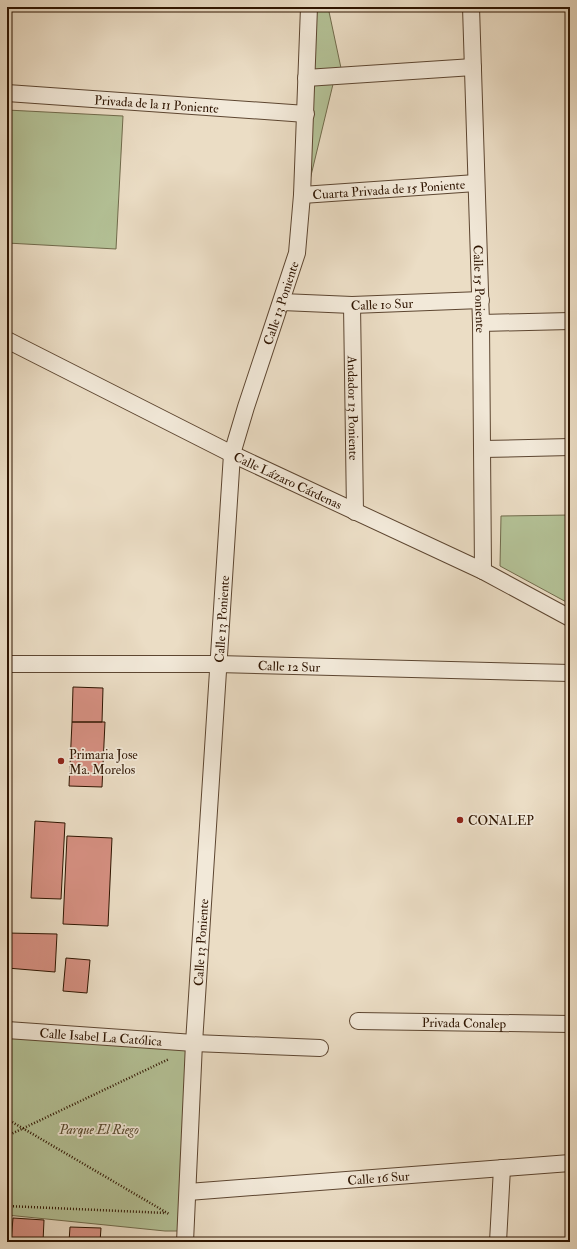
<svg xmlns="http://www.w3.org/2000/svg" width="577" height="1249" font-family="'IM FELL Double Pica',serif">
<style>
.green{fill:#b4c297;stroke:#716b4c}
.building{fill:#d69082;stroke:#2e1400}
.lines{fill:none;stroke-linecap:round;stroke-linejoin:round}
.street-casing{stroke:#5d4631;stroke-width:18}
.path{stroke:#2e1400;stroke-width:2.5;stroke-dasharray:1 2;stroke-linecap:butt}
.street{stroke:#f2e9d9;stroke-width:16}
.poi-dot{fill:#8f2418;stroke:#f2e9d9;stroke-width:1.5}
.labels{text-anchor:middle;stroke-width:3.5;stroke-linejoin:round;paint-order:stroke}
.street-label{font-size:13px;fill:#2e1400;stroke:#f2e9d9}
.poi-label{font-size:13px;fill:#2e1400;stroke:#f2e9d9;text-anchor:start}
.park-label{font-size:13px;font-style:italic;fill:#56482d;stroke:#f2e9d9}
</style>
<rect width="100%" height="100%" fill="#ebddc5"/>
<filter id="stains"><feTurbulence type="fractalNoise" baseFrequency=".005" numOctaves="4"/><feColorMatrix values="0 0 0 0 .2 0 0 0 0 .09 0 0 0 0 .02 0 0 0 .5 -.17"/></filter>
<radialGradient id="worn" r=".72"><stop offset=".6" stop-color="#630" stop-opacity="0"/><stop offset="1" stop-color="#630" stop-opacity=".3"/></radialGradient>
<path class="green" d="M315,7H328L341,68L334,80L308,188Z
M7,110L123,116L116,249L7,243Z
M570,515V604L500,566L501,516Z
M7,1031L194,1043L186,1231H165L7,1215Z"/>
<path class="building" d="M73,687L103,688L102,722H72Z
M7,688H10L7,732Z
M72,722H105L102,787L69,786Z
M35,821L65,823L61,899L31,898Z
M67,836L112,838L108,926L63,924Z
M7,933L57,934L55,972L7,968Z
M66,958L90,960L87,993L63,991Z
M13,1218L44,1220L43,1242H11Z
M70,1227L101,1228L100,1242H69Z"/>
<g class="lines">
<g class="street-casing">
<g id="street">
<path id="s1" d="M471,7L481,323L483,571"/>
<path d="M306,78L473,67"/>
<path id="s2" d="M7,93L306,114"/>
<path id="s3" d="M302,195L476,183"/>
<path id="s4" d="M282,302L352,305L481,300"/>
<path id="s5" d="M352,305L355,512"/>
<path d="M481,323L570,321"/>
<path id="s6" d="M7,340L232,454L483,571L570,618"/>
<path d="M483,449L570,447"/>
<path id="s7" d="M7,664H217L570,673"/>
<path id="s8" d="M358,1021L570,1024"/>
<path id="s9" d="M7,1030L194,1043L320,1048"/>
<path id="s10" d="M188,1192L570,1163"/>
<path id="s11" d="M185,1242L194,1043L232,454L246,407L297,253L302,195L309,7"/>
<path d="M498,1242L502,1168"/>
</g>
</g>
<path class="path" d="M7,1119L169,1214
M7,1136L169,1059
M7,1206L166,1213"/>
<use href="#street" class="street"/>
</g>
<g class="poi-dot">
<circle cx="61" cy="761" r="4"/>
<circle cx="460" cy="820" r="4"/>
</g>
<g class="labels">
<g class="street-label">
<text dy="5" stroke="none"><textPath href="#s2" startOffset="150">Privada de la 11 Poniente</textPath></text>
<text dy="5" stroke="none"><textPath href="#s3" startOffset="87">Cuarta Privada de 15 Poniente</textPath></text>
<text dy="5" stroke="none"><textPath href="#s1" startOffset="282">Calle 15 Poniente</textPath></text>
<text dy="5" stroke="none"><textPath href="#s4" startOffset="100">Calle 10 Sur</textPath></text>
<text dy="5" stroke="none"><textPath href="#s11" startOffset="948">Calle 13 Poniente</textPath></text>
<text dy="5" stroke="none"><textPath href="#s5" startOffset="103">Andador 13 Poniente</textPath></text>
<text dy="5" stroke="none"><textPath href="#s6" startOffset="314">Calle Lázaro Cárdenas</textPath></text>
<text dy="5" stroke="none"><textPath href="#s11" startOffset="624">Calle 13 Poniente</textPath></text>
<text dy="5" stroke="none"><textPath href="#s7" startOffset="282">Calle 12 Sur</textPath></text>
<text dy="5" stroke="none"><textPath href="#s11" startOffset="300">Calle 13 Poniente</textPath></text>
<text dy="5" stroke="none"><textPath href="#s8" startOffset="106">Privada Conalep</textPath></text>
<text dy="5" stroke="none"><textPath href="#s9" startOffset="94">Calle Isabel La Católica</textPath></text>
<text dy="5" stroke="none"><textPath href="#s10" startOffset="191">Calle 16 Sur</textPath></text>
</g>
<g class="poi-label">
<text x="69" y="759">Primaria Jose<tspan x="69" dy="15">Ma. Morelos</tspan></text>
<text x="468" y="825">CONALEP</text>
</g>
<g class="park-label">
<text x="99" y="1134">Parque El Riego</text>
</g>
</g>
<rect width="577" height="1249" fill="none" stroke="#ebddc5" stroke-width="24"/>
<rect x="8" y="8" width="561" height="1233" fill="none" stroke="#2e1400" stroke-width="2"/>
<rect x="12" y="12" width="553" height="1225" fill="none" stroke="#2e1400"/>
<rect width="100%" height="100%" filter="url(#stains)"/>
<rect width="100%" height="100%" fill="url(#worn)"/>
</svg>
